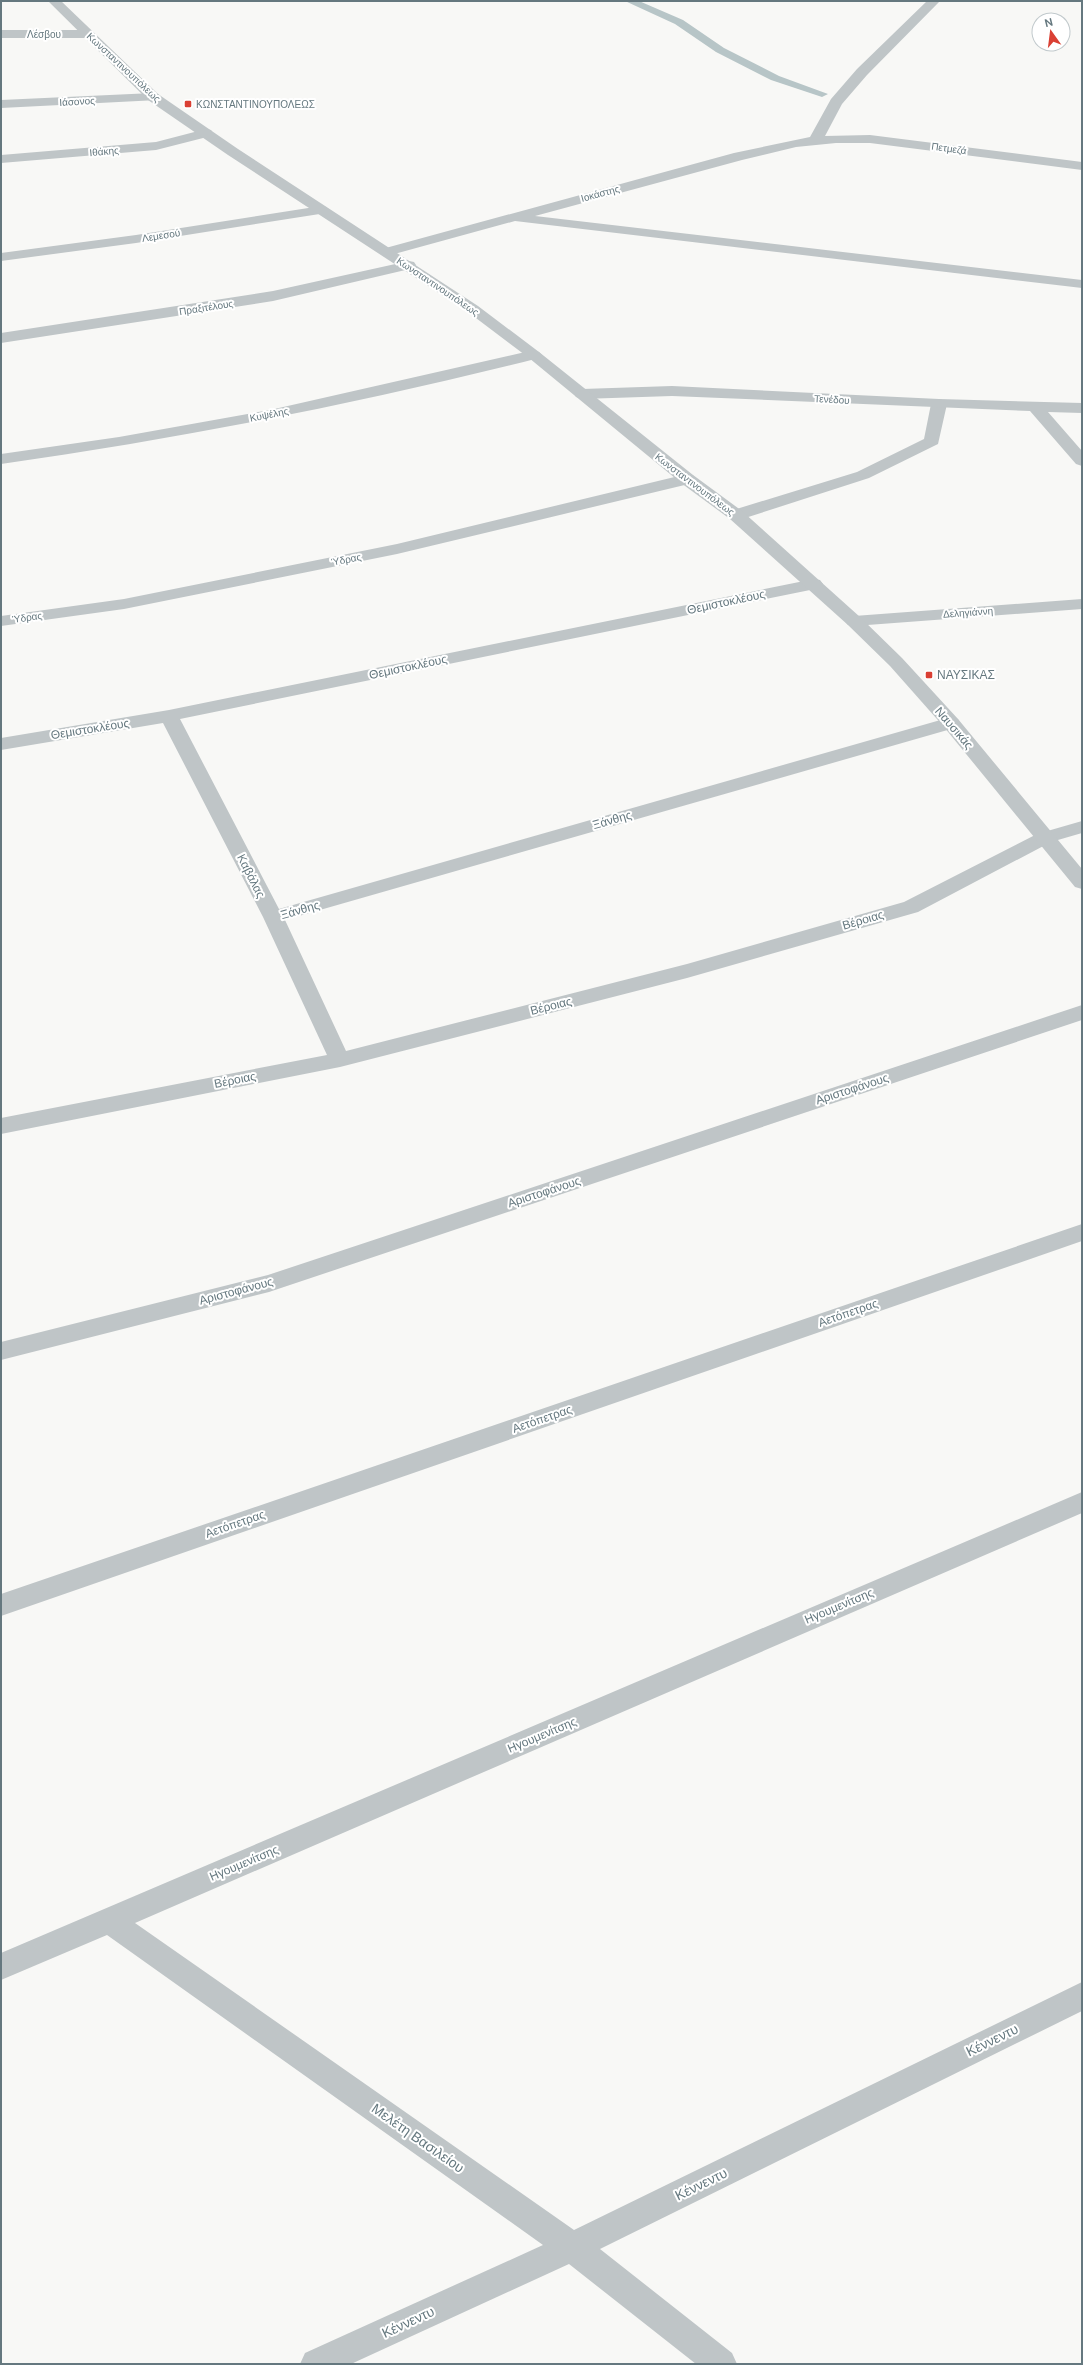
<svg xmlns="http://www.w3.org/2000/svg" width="1083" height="2365" font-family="'DM Sans',sans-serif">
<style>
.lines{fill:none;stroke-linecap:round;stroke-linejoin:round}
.stream{fill:#b7c5c7;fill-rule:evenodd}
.service{fill:#bfc5c7;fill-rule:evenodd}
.minor{fill:#bfc5c7;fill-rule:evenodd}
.tertiary{fill:#bfc5c7;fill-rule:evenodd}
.poi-dot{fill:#da4034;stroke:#fff;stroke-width:1.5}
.labels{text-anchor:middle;stroke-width:4;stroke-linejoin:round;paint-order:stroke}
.far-street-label{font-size:10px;fill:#65787f;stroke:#fff}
.far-poi-label{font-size:10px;fill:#65787f;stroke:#fff;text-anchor:start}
.street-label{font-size:12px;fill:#65787f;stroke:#fff}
.poi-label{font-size:12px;fill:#65787f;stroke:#fff;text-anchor:start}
.near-street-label{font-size:14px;fill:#65787f;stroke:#fff}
</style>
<rect width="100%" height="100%" fill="#f8f8f6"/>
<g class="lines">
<path class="stream" d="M625,1H639L683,20L724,48L779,76L828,94L822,97L771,80L716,52L675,24Z"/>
<path class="service" d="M939,399L945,401L947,404L938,444L869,478L742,519H730L728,515L730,511L857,472L924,439L931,404L933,401Z"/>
<path class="minor" d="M927,1H940L867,75L842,104L825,136L870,135L1082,162V170L870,143H836L796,147L742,160L535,216L1082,280V288L515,221L387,256L380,252L382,249L734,153L810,137L831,99L857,69Z
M1,30H87L94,34L87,38H1Z
M153,93L158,94L160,97L158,100L1,108V100Z
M206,129L211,130L213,133L211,136L156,150L1,163V155L156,142Z
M321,206L326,207L328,210L326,213L136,243L1,261V253L136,235Z
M409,261L414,262L416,265L414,268L273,301L1,343V333L273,291Z
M534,350L539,352L542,355L539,358C362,403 182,438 1,464V454L119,437L270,410Z
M672,386L939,399L1082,403V413L1048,412L1082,451V466L1076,464L1030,411L672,396L582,399L576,397L574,394L576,391L582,389Z
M687,474L693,475L695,479L693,483L397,554L124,609L1,626V616L124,599L397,544Z
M814,579L820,580L823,584L820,588L180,719L279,909L951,717L958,719L960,723L958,727L285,920L346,1051L687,964L904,902L1037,834L1082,821V833L1051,842L918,912L687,978L340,1067L1,1134V1118L327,1055L263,917L163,723L1,750V738L169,710Z
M1082,599V609L854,626L848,625L845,621L848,617L854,616Z
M1082,1005V1020L269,1292L1,1360V1342L268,1275Z
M1082,1224V1241L1,1616V1594Z
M1082,1492V1513L135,1923L574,2230L1082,1982V2011L600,2249L732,2353L737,2364H696L569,2264L351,2364H300L305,2353L543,2245L107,1935L1,1980V1953Z"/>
<path class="tertiary" d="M48,1H61L158,94L238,149L478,306L539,352L693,475L742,511L860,617L902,658L958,719L1082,869V889L1075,887L944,727L890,666L848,625L730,519L681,483L529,358L468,312L228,155L148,100Z"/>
</g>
<g class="poi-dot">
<rect x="184" y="100" width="8" height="8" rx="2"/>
<rect x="925" y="671" width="8" height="8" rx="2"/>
</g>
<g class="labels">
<g class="far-street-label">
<text x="44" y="38">Λέσβου</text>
<text transform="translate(124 67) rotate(43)" y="4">Κωνσταντινουπόλεως</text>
<text transform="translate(77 101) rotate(-3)" y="4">Ιάσονος</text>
<text transform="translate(949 148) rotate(8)" y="4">Πετμεζά</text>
<text transform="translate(104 151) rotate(-5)" y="4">Ιθάκης</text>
<text transform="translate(600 193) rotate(-15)" y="4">Ιοκάστης</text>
<text transform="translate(161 235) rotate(-9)" y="4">Λεμεσού</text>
<text transform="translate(438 286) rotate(34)" y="4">Κωνσταντινουπόλεως</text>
<text transform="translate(206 307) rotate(-9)" y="4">Πραξιτέλους</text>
<text transform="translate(832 399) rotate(3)" y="4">Τενέδου</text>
<text transform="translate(269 414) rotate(-11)" y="4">Κυψέλης</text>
<text transform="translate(695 484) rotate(37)" y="4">Κωνσταντινουπόλεως</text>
<text transform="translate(346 559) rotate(-11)" y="4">Ύδρας</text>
<text transform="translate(968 612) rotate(-4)" y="4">Δεληγιάννη</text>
<text transform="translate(27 617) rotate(-8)" y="4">Ύδρας</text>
</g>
<g class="far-poi-label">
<text x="196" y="108">ΚΩΝΣΤΑΝΤΙΝΟΥΠΟΛΕΩΣ</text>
</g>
<g class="street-label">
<text transform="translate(726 602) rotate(-12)" y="4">Θεμιστοκλέους</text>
<text transform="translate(408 667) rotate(-12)" y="4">Θεμιστοκλέους</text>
<text transform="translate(954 728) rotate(49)" y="4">Ναυσικάς</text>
<text transform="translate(90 729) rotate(-9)" y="4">Θεμιστοκλέους</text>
<text transform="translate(612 820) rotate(-16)" y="4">Ξάνθης</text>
<text transform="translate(251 876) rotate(63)" y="4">Καβάλας</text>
<text transform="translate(300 910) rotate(-16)" y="4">Ξάνθης</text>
<text transform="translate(863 920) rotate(-16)" y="4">Βέροιας</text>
<text transform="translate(551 1006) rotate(-14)" y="4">Βέροιας</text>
<text transform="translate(235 1080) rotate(-11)" y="4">Βέροιας</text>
<text transform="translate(852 1089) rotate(-18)" y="4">Αριστοφάνους</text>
<text transform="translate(544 1192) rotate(-18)" y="4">Αριστοφάνους</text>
<text transform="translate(236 1291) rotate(-15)" y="4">Αριστοφάνους</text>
<text transform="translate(848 1313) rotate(-19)" y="4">Αετόπετρας</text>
<text transform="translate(542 1419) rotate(-19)" y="4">Αετόπετρας</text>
<text transform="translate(235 1524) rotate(-19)" y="4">Αετόπετρας</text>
<text transform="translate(839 1606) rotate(-23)" y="4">Ηγουμενίτσης</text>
<text transform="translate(542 1735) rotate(-23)" y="4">Ηγουμενίτσης</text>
<text transform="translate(244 1863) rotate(-23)" y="4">Ηγουμενίτσης</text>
</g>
<g class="poi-label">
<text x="937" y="679">ΝΑΥΣΙΚΑΣ</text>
</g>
<g class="near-street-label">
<text transform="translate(992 2040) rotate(-26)" y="5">Κέννεντυ</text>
<text transform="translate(418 2138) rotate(35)" y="5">Μελέτη Βασιλείου</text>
<text transform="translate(701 2184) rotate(-26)" y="5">Κέννεντυ</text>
<text transform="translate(408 2322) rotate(-25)" y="5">Κέννεντυ</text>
</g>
</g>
<rect width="1083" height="2365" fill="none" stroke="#65787f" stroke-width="4"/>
<g transform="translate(1051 32) rotate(346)"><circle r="19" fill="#ffffff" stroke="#c1c9cc"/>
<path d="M0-3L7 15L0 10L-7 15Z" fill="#da4034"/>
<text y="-6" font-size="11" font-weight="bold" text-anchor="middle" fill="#65787f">N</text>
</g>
</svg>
